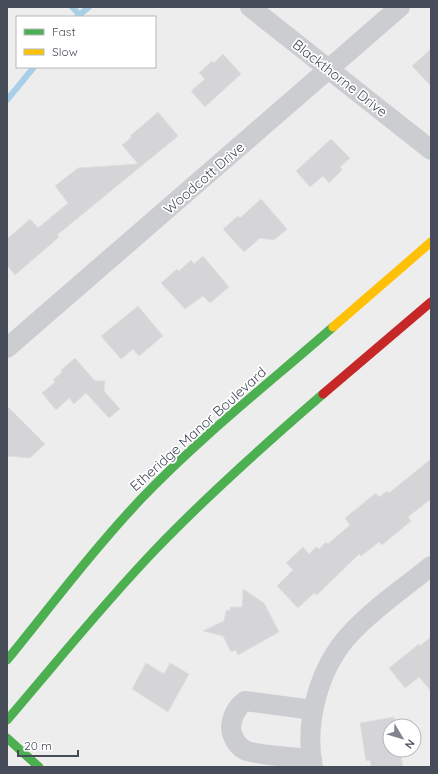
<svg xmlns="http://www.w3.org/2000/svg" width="438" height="774" font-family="Quicksand,sans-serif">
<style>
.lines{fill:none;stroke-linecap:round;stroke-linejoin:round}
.stream{stroke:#a9cee7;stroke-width:6}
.building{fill:#d5d5d7;stroke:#dfdfe0}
.street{stroke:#cccdd0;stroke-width:20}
.fast{stroke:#4caf50;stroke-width:9}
.slow{stroke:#ffc107;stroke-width:9}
.jam{stroke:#c62828;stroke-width:9}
.labels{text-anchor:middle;stroke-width:3.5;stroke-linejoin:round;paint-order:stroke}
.street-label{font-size:14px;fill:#464c58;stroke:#fff}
</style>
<rect width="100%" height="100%" fill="#eeeded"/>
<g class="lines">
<path class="stream" d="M72,7L79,14
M77,17L89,7
M7,100L34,67"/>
</g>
<path class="building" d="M431,49V86L412,66Z
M223,54L241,74L205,107L191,91L205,79L199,73L212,61L214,63Z
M158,112L178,136L57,235L59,237L15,275L7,265V239L30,219L38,228L68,203L55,186L78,168L138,164L122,145L132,137L130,136Z
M331,139L350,158L340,167L342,170L329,183L323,176L310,187L296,171Z
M261,199L287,229L274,240L260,238L244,252L223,229L238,216L240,218Z
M203,256L229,287L210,303L203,296L185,309L161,283L177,269L179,271L191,260L194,264Z
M138,306L163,336L139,356L133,349L121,359L101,336Z
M75,358L95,381H105L104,391L120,409L109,418L86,393L74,404L69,398L56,410L42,393L55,382L53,380L62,372L61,370Z
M7,406L45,444L30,458L7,456Z
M431,459V499L408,517L411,521L382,545L379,542L361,556L359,554L317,595L314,593L298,608L277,586L293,570L286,563L303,547L309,554L316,547L319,549L326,542L328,544L350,525L345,518L376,493L379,497L387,491L389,493Z
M243,589L264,603L279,632L238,655L236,650L231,652L223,636L203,631L224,621L226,611L230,610V607H242Z
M431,637V691L419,677L405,688L389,668L419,644L420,646Z
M146,663L164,674L170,663L189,674L168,712L132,689Z
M394,717L396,726H390V750H400L403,767H371L370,760L366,761L360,723Z"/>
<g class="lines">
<path class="street" d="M250,7L431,150
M7,348L400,7
M312,759C294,757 263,756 247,751C238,748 231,736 231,727C232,716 236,708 245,701L313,710
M313,767C304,722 319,667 351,633C374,608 404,588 431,566"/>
<path class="fast" d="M7,660C51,606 93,550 141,499C199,438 269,383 333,327
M7,720C56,663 104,603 156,549C209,494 265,444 323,394
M7,738L39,767"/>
<path class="slow" d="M333,327L431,242"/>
<path class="jam" d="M323,394L431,302"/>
</g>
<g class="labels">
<g class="street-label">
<text transform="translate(340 78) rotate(38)" y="5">Blackthorne Drive</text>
<text transform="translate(204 178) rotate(-41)" y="5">Woodcott Drive</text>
<text transform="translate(198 429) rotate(-42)" y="5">Etheridge Manor Boulevard</text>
</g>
</g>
<rect width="438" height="774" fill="none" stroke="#464c58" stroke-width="16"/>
<rect x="16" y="16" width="140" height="52" fill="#ffffff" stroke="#b5b7bc"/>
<rect x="24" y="29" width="20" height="6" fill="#4caf50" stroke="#b5b7bc"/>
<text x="52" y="36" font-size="12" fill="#464c58">Fast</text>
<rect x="24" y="49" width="20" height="6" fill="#ffc107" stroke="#b5b7bc"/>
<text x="52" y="56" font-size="12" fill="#464c58">Slow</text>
<g transform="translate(402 738) rotate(128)"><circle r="19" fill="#ffffff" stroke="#b5b7bc"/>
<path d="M0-3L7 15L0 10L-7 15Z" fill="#81848c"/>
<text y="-6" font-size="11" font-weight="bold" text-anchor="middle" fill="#464c58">N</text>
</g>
<path d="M18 750v6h60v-6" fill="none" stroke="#464c58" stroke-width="2"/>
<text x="24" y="750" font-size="12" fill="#464c58" stroke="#ffffff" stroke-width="3" paint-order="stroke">20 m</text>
</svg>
